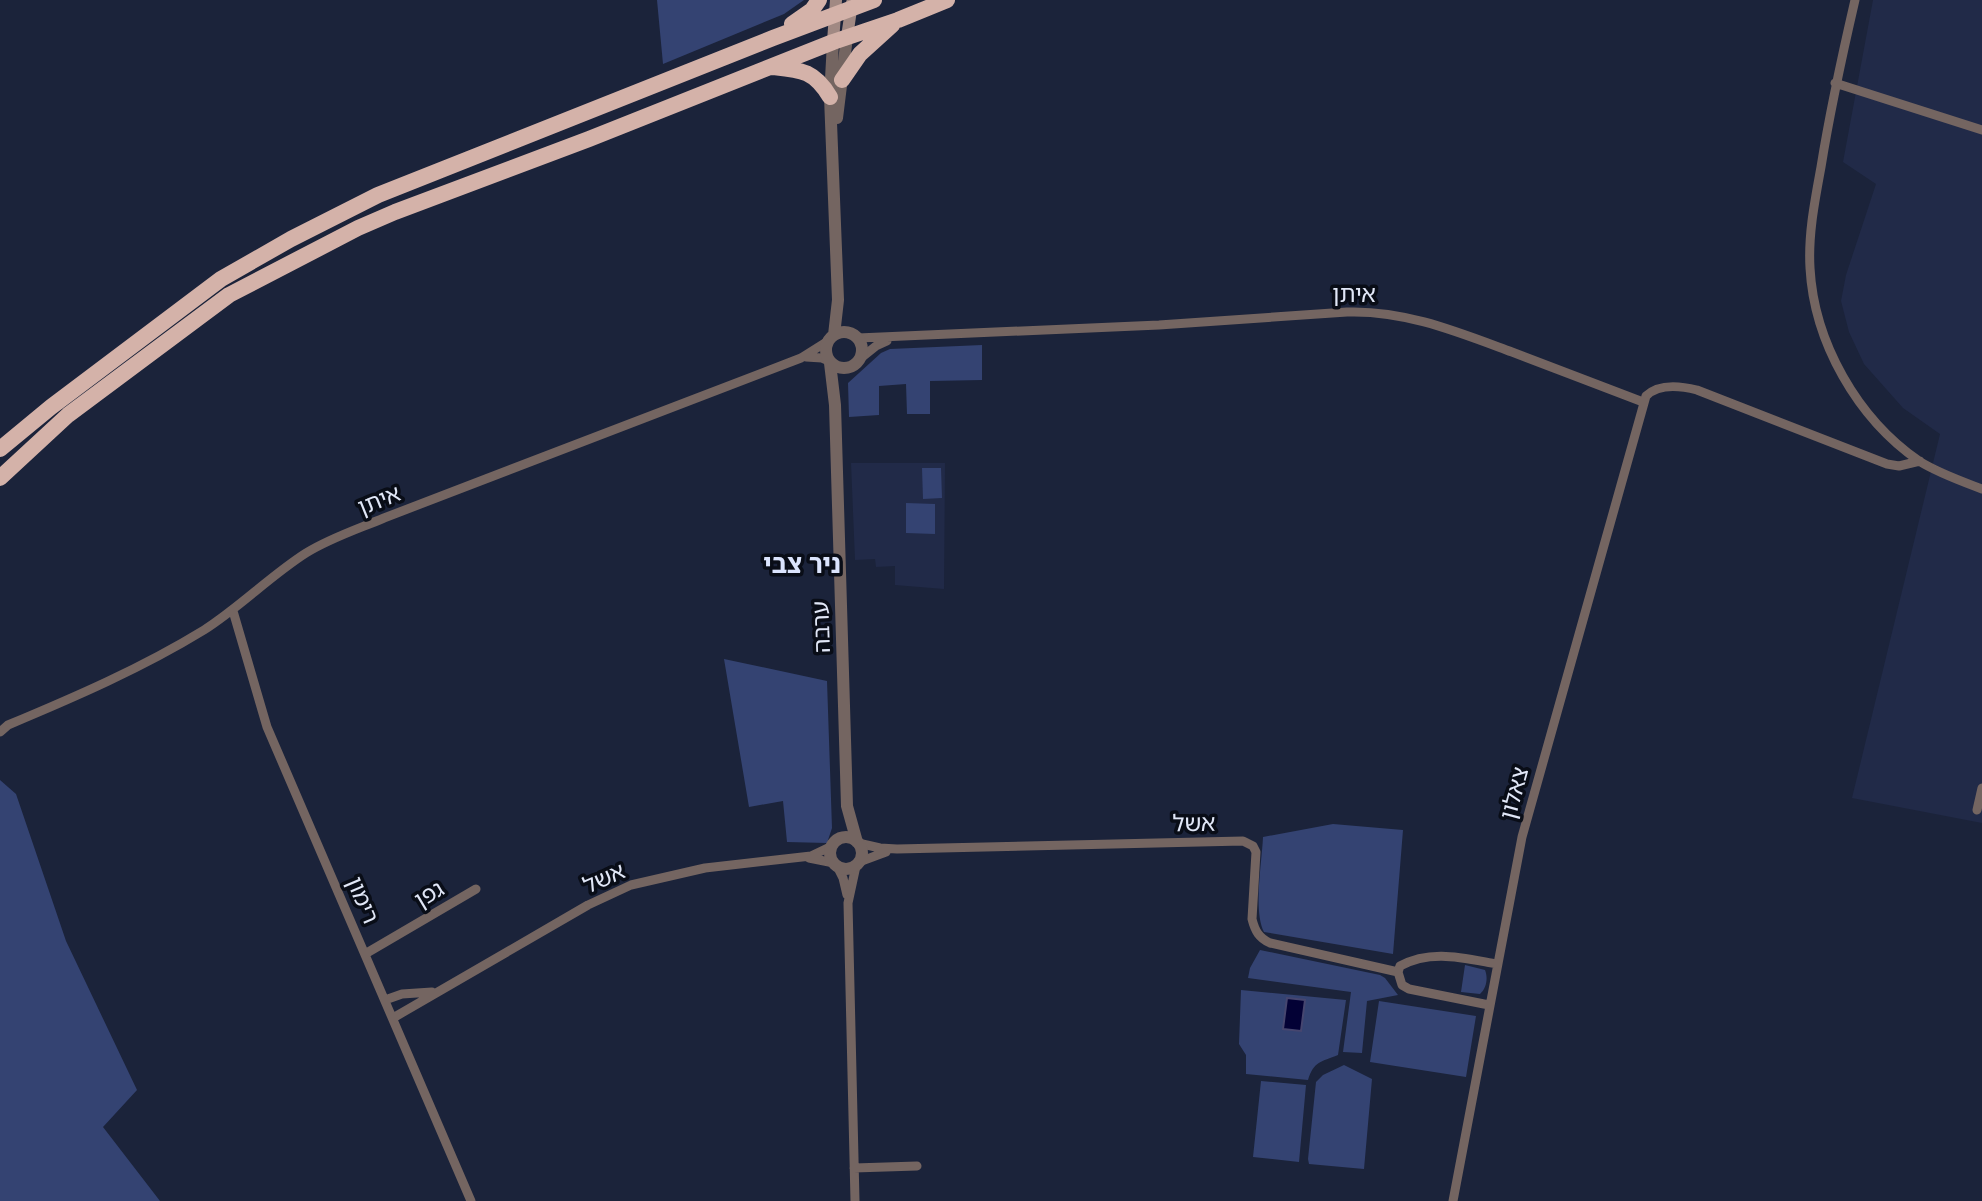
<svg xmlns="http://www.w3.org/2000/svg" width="1982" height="1201" font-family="'Golos Text','Noto Sans Hebrew',sans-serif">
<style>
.built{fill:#212a48}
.green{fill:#344372}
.water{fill:#030135;stroke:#46466f;stroke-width:2}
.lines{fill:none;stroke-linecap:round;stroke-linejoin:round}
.minor{stroke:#746561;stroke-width:9}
.tertiary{stroke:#746561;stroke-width:12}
.secondary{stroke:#a18983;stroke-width:12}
.trunk{stroke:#d4b2a9;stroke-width:16}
.labels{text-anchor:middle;stroke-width:7;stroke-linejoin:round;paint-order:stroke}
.street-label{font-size:23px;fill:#e1e7f7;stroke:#090d17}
.quarter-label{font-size:26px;font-weight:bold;fill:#dbe4fd;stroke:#090d17}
</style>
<rect width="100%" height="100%" fill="#1b233a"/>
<path class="built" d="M1873,0H1982V823L1852,798L1940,434L1903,408L1864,364L1849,332L1841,301L1846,275L1876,184L1843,162Z
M851,463H945L944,589L895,585V566L876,567L875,559L855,560Z"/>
<path class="green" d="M657,0H804L784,14L663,64Z
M982,345V380L930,381V414H907L906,384L879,386V415L849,417L848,383L881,353L890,349Z
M922,468H941L942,498L923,499Z
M906,503L935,504V534L906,533Z
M724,659L827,681L832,828L827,843L787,842L783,801L749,807Z
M0,780L16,794L66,941L137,1090L103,1127L160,1201H0Z
M1333,824L1403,830L1393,954L1264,932C1253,911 1262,862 1263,837Z
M1260,950L1380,975L1385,978L1398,995L1367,1001L1362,1053L1343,1052L1351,992L1248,978L1250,968Z
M1465,965L1485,970C1488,977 1487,988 1480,994L1461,992Z
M1241,990L1346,1000L1338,1055C1321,1062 1314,1061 1308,1080L1246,1074V1055L1239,1044Z
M1379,1001L1476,1016L1466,1077L1370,1062Z
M1344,1065L1372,1079L1364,1169L1309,1164L1308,1159L1316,1082L1323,1075Z
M1261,1081L1306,1085L1299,1162L1253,1157Z"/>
<path class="water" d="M1287,998L1305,1000L1301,1031L1283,1029Z"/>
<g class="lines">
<path class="minor" d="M1855,0C1842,56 1830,111 1821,167C1815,200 1808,234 1810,268C1814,342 1857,418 1919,461C1938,473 1961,481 1982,489
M1835,83L1982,130
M858,338L1159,325L1347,312C1405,310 1458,332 1512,352C1556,369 1599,385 1643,402
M806,357L822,358L829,361
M861,358L876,346L887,341
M233,611L267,727L471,1201
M0,732L8,725C75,697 142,668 204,630C240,607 270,576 306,553C330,538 358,529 384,518L801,358L828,341
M1977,810L1982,788
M858,843L880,848L897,849L1243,841L1253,846L1256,852L1252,919C1255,931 1259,938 1270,943L1398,972
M809,858L834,863
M859,862L886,852
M837,866L843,878L847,895
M365,954L476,889
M1398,972L1400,966C1431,949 1463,958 1497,964
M1398,972L1402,985L1409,989L1489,1005
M385,1000L402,994L432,992
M393,1018L588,905L631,885L705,868L811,856L832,846
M854,1168L917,1166
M855,1201L848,903L856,866
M1453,1201L1522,837L1646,396C1659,383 1681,386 1697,390L1887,464L1899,466L1920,461"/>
<path class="tertiary" d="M833,42L830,97L838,300L834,335
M837,118L847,37
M826 350a18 18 0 1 1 36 0a18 18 0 1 1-36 0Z
M830,363L835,405L847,806L857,842
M830 853a16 16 0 1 1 32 0a16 16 0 1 1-32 0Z"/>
<path class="secondary" d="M847,37L852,3
M833,42L836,0"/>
<path class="trunk" d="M792,24L812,10L819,0
M771,67C801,70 814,70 830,97
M842,80L860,54L892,25
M0,449L51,407L221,279L291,239L378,195L773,38L874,0
M0,478L68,415L229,295L358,228L395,212L589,139L833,42L898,20L947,0"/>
</g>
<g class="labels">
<g class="street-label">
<text x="1354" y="302">איתן</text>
<text transform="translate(379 500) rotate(-22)" y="8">איתן</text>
<text transform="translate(821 627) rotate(-92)" y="8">ערבה</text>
<text transform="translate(1514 793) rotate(-75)" y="8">צאלון</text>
<text transform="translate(1194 823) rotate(-1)" y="8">אשל</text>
<text transform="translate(604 878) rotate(-24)" y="8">אשל</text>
<text transform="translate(429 894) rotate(-31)" y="8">גפן</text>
<text transform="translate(363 900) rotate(67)" y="8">רימון</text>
</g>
<g class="quarter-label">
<text x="802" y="573">ניר צבי</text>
</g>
</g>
</svg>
